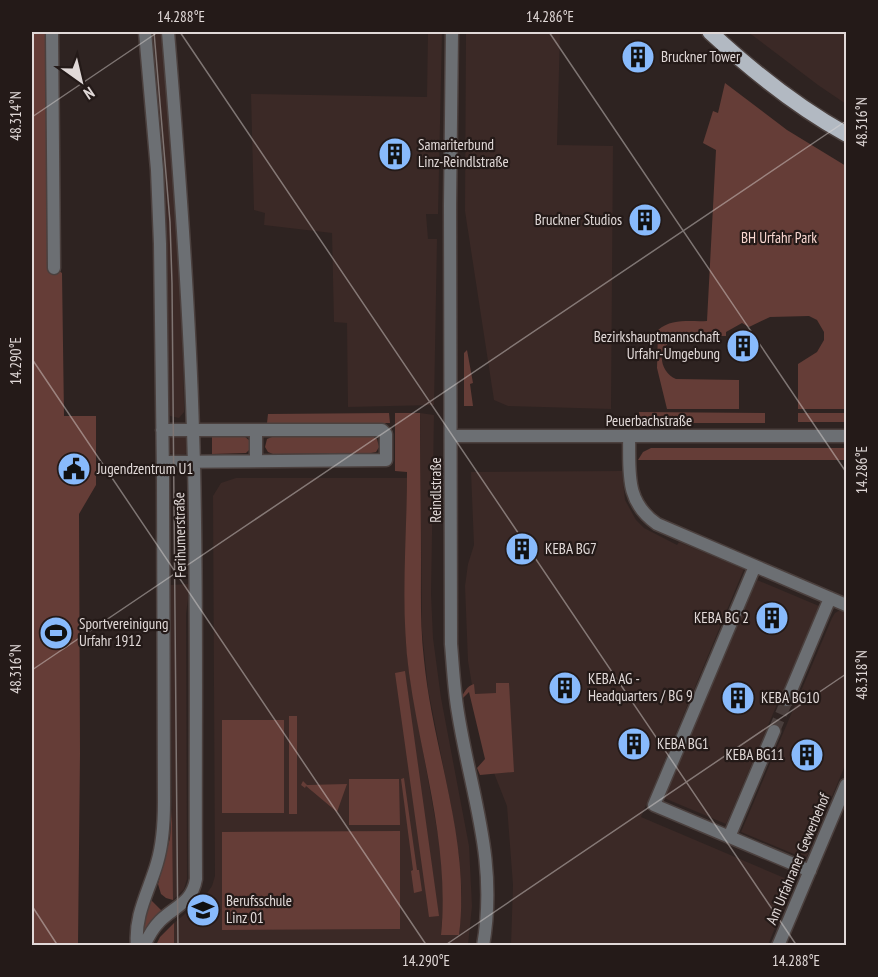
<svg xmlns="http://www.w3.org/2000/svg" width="878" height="977" font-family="'PT Sans Narrow',sans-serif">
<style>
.built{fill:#3b2926}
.green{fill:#653d37}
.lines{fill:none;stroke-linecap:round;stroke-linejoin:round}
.minor-tunnel{stroke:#493e3c;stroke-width:12;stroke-dasharray:12 6;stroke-linecap:butt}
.minor-casing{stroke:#4b403e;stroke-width:15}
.tertiary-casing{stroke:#4b403e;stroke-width:15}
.primary-casing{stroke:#4b403e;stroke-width:18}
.minor{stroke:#6c6f73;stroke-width:12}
.tertiary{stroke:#6c6f73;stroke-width:12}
.primary{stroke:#b2b9c2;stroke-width:15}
.tram{stroke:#7f7573;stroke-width:1.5}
.ticks{fill:none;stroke:#e1d9d8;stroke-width:1.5;stroke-opacity:0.45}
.labels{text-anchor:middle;stroke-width:4.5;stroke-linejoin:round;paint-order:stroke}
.poi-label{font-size:15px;fill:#e1d9d8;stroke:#241a18;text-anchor:start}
.park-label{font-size:15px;fill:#f9d8d1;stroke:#241a18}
.street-label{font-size:15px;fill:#e1d9d8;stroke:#241a18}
.neatline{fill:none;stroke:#e1d9d8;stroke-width:2}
.ticks-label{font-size:15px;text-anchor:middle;fill:#e1d9d8}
</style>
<rect width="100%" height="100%" fill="#2e2321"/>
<path class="built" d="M151,32H162L174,161L181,283L184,404V412L179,418L170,416L168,411V283L166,222Z
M428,32H442L438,214H426L428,239H437L434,405L348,407L347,323L334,322L332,233L264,225L265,213L254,210L251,94L427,97Z
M466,32H560L557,145L613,146L611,409L508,406L494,400L465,211Z
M748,32H846V104L818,85Z
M420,413L434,415L431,594L433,638L441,698L469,846L472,906L468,945H174V923L203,899L212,886L215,876L213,496L221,483L236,478H407L405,632L409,672L441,852L444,896L441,934L459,935L462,897L459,857L451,806L428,689L422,631Z
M170,436H184L187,438L189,441V451L185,454L178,455L169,453L168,439Z
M622,471L625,500L636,520L644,528L677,545L679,542L744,569L641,817L794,882L768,945H511L513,885L507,806L494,773L472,685L468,661L465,586L468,564L474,545L471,472Z
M757,580L819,606L726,824L664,798Z
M190,584L186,614L187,879L184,889L173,900L170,585Z
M840,610L846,613V763L806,859L741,832L832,618L835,613Z"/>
<path class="green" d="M32,32H49V264L62,273L64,416H96V485L79,514L80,754L78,945H32Z
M725,83L787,130L846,166V257L844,279L846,280V409H798V364L817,352L824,340V332L817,320L809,316L770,317L749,327L742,323L726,332V336H706V339C696,339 682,337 672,341C655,349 661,373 676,379L739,380V409H667L657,368L658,330C672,318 690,322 707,321L716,150L703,143L713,111L718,113Z
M467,350L473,383L470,384L473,406H464V353Z
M639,412L765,413V423H647L640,417Z
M389,413L390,423H267L268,414Z
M395,413H420C420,462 421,510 421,559C421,593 420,626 424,660C433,752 471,841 459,935H441C450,846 421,760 409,673C400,607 407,538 407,472L395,471Z
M798,413H846V422H798Z
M244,436L250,441V449L246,453L212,454V437Z
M372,436L377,439L379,447L376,452L371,453L273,454L268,452L265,447L267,439L272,437Z
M651,448H846V460H638L643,452Z
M405,671L439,916L429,917L395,673Z
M496,683H509L514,772L480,775L477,768L485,759L469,692L461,700C463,693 467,686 474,684L475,694L496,693Z
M289,716H297V814H289Z
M222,720H284V813H222Z
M404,778L417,870H419L422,891L414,893L411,871L413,870L401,779Z
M349,779H399L400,825H349Z
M303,781L307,785L347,784L337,812L306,786L305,788L301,785Z
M172,809L173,900L166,898L161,894L158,884L170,838Z
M400,831V929L222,930V832Z
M151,900L162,911L143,933L142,921Z
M174,923V945H156L160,937Z"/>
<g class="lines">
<path class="minor-tunnel" d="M774,731L787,700"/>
<g class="minor-casing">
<path id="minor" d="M52,32L54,268
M162,430H382L386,434V460L163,462
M451,436H846
M629,436C630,471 624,501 657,524L846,605
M256,460V430
M755,566L654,805L810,871
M787,700L830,598
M729,837L774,731
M137,946C134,915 149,891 157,863C163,843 164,822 164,802L163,477L160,244L157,170L145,32
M144,946C148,937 153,928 160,921C175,906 192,903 196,879C195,729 198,579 193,430C189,297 179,164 168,32
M778,946L846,785"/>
</g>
<g class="tertiary-casing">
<path id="tertiary" d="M452,32L450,205L451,644C453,667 454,690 458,713C471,795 498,860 483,946"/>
</g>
<g class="primary-casing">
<path id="primary" d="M710,32C751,70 797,107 846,134"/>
</g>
<use href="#minor" class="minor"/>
<use href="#tertiary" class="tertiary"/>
<use href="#primary" class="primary"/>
<path class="tram" d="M154,32L170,222L172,283L178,946"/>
</g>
<path class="ticks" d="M180,32L797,946M549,32L846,472M32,117L158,32M32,359L427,946M32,670L846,121M32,906L58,946M444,946L846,674"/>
<defs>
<g id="building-disc" transform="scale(1.725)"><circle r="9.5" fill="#88bafc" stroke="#241a18"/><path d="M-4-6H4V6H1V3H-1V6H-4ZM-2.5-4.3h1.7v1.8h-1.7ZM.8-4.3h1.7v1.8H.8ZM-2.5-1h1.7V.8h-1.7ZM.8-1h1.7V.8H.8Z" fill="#111"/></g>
<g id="civic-disc" transform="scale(1.725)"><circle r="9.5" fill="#88bafc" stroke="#241a18"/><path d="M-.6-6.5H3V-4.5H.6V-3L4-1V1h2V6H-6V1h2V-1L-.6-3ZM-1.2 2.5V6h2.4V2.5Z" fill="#111"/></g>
<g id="stadium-disc" transform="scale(1.725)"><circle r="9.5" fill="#88bafc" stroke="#241a18"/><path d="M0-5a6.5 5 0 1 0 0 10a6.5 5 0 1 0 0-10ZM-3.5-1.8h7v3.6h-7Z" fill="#111"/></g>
<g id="school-disc" transform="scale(1.725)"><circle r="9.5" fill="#88bafc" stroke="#241a18"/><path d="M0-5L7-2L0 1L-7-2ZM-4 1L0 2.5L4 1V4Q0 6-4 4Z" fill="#111"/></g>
</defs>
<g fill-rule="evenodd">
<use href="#building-disc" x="638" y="57"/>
<use href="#building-disc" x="395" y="154"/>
<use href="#building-disc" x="645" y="220"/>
<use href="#building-disc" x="743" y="346"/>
<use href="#civic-disc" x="74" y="469"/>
<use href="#building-disc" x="522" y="549"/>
<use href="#building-disc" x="772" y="618"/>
<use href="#stadium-disc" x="56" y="633"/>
<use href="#building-disc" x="565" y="688"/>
<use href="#building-disc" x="738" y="698"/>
<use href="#building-disc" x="634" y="744"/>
<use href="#building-disc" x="807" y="755"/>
<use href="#school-disc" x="203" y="910"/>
</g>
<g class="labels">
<g class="poi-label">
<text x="661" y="62">Bruckner Tower</text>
<text x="418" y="150">Samariterbund<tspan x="418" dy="17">Linz-Reindlstraße</tspan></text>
<text x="622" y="225" text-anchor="end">Bruckner Studios</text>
<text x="720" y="342" text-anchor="end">Bezirkshauptmannschaft<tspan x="720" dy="17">Urfahr-Umgebung</tspan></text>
<text x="97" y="474">Jugendzentrum U1</text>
<text x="545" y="554">KEBA BG7</text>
<text x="749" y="623" text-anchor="end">KEBA BG 2</text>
<text x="79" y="629">Sportvereinigung<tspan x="79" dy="17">Urfahr 1912</tspan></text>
<text x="588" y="684">KEBA AG -<tspan x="588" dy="17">Headquarters / BG 9</tspan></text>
<text x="761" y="703">KEBA BG10</text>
<text x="657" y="749">KEBA BG1</text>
<text x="784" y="760" text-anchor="end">KEBA BG11</text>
<text x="226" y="906">Berufsschule<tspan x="226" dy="17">Linz 01</tspan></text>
</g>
<g class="park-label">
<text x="779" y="243">BH Urfahr Park</text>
</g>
<g class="street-label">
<text x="649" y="426">Peuerbachstraße</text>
<text transform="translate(436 490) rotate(-90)" y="5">Reindlstraße</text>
<text transform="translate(180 535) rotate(-91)" y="5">Ferihumerstraße</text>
<text transform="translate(798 859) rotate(-67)" y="5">Am Urfahraner Gewerbehof</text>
</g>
</g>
<rect width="878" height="977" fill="none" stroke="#241a18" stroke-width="66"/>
<g transform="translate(81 81) rotate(146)" stroke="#241a18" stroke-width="4.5" paint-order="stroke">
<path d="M0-4.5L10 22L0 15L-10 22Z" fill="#e1d9d8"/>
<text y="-9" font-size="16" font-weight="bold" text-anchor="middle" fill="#e1d9d8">N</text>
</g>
<rect x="33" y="33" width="812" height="911" class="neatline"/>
<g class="ticks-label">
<text x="181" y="22">14.288°E</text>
<text x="550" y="22">14.286°E</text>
<text transform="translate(16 116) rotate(-90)" y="5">48.314°N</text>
<text transform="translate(862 122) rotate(-90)" y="5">48.316°N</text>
<text transform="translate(16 361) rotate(-90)" y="5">14.290°E</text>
<text transform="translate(862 470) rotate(-90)" y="5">14.286°E</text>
<text transform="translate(16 669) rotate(-90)" y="5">48.316°N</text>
<text transform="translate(862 675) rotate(-90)" y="5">48.318°N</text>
<text x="426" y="966">14.290°E</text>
<text x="796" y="966">14.288°E</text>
</g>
</svg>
